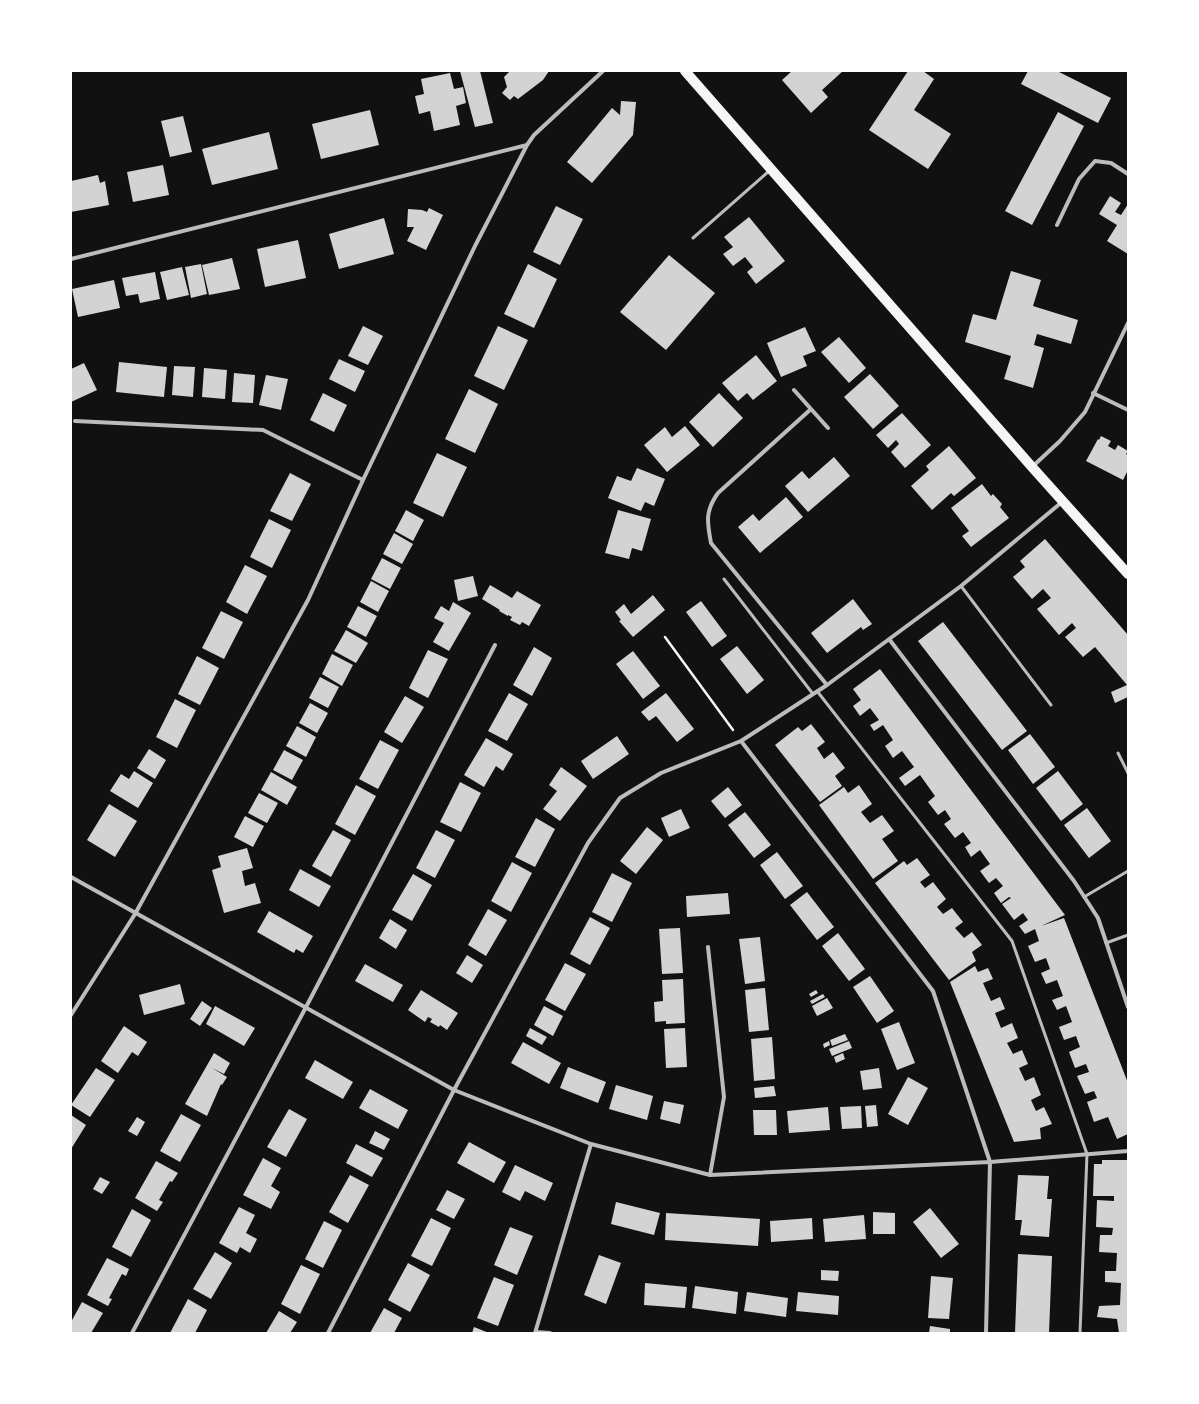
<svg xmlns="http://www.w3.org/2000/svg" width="1199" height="1404" font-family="'PT Sans Narrow',sans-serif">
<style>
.building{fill:#d3d3d3}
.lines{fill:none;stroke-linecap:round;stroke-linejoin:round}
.path{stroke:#f5f5f5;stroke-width:2.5}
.service{stroke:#bcbcbc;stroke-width:3}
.minor{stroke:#bcbcbc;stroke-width:4}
.primary{stroke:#f5f5f5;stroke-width:10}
</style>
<rect width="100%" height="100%" fill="#111"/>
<path class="building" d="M460,71H480L493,123L475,127Z
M510,71H549L543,80L518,99L514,96L510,100L502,93L507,87L504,77Z
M792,71H843L822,90L828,97L811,113L782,80Z
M908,71H923L934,79L914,110L951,134L928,169L869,130Z
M1028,71H1057L1111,98L1098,123L1021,84Z
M450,73L454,89L463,87L466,103L456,106L460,125L434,131L430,111L419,114L415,96L424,94L421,79Z
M621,101L636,102L633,135L592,183L567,162L612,108L620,115Z
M370,110L379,145L321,159L312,124Z
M1058,112L1084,126L1032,225L1005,211Z
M183,116L192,152L170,157L161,121Z
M269,132L278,169L212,185L202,149Z
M163,165L169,195L133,202L127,172Z
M98,175L100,183L105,181L109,205L71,212V181Z
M1110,196L1121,203L1115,212L1121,215L1128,204V254L1107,241L1117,225L1099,214Z
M556,206L583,219L560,265L533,252Z
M429,208L443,215L426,250L407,241L414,227H407L408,209L422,210L427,212Z
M749,217L785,261L756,284L747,272L753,267L745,257L733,266L723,254L733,247L724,237Z
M384,218L394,254L339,269L329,234Z
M298,240L306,278L265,287L257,249Z
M669,255L715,293L666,350L620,312Z
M232,258L240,289L209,295L202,265Z
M201,264L207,294L191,298L185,267Z
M528,264L557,279L534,328L504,314Z
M182,267L189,295L167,300L160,272Z
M1011,271L1041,280L1033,306L1078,320L1071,344L1037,334L1034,345L1044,348L1033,388L1004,379L1011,356L965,342L973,314L996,320Z
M155,272L160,299L140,303L138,294L126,296L122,278Z
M114,280L120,308L78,317L72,289Z
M363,326L383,336L368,365L348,356Z
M498,326L528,340L504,390L474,376Z
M805,327L816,351L803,356L807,366L781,377L767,343Z
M839,337L866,368L849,383L821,352Z
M756,355L777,381L753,400L747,393L738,401L722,383Z
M339,359L365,371L355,392L329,379Z
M119,362L167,367L164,397L116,392Z
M84,363L97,390L71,402V369Z
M174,366L195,367L193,397L172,395Z
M204,368L227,370L225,399L202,397Z
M234,373L255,375L253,403L232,402Z
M870,374L899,406L873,429L844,397Z
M266,375L288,379L281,410L259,405Z
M469,389L498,404L475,453L445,439Z
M323,393L347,405L334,432L310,420Z
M719,393L743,418L713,447L689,422Z
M902,413L931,445L905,468L891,452L899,444L896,440L888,448L876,435Z
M685,426L700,445L667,472L644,445L665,427L672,437Z
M1101,436L1111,441L1108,446L1115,450L1118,445L1128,451L1126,454L1128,455V470L1123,480L1086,461L1098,439L1099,440Z
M949,446L976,478L954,496L951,493L932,510L911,486L929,470L926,466Z
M437,453L467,467L443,517L413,503Z
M834,457L850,476L808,512L785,486L802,471L809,479Z
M637,468L665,479L654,506L645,502L641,511L608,498L617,476L631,481Z
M290,473L311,484L292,521L270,511Z
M982,484L991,496L993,494L1002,504L1000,507L1009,518L971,547L962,536L969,531L951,508Z
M786,497L803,517L760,553L738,527L753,514L759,521Z
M406,510L424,520L413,541L395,531Z
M618,510L651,519L642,551L632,548L629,559L605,553Z
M269,519L291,530L272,568L250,557Z
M394,533L413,544L402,564L383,554Z
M1045,539L1128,635V697L1115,703L1111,692L1127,685L1095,647L1083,657L1065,637L1076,628L1072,623L1059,635L1037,609L1051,598L1043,589L1032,599L1013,577L1025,567L1020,561Z
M382,558L401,568L390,589L371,579Z
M245,565L267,576L247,614L226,602Z
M473,576L478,596L458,601L454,580Z
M371,581L389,591L378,612L360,602Z
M490,585L512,598L517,591L541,605L529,626L522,622L520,625L510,620L512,617L508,615V616L499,611L500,610L482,599Z
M653,595L665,610L633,637L619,621L621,620L615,612L624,604L631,614Z
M853,599L872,624L863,630L861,627L827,653L811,633Z
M701,601L727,636L712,647L686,612Z
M453,602L471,613L449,651L433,642L444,623L434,618L441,606L449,611Z
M358,606L377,616L366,637L347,627Z
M221,611L243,622L224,659L202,648Z
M943,622L1027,731L1002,750L918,641Z
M346,630L368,643L356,663L334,651Z
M737,646L764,680L747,694L720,659Z
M534,647L552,658L532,696L513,685Z
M428,650L448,659L428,698L409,688Z
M633,651L660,686L643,699L616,664Z
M332,654L353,665L342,686L322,674Z
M197,656L219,668L200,705L178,694Z
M880,669L1065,915L1041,926L1064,918L1128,1083V1134L1117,1139L1108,1117L1094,1122L1087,1102L1097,1098L1094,1091L1085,1094L1077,1076L1089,1072L1086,1064L1075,1068L1069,1052L1080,1047L1076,1036L1064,1040L1059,1027L1072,1022L1066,1006L1057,1010L1052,1000L1063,996L1057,980L1046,984L1041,973L1050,969L1046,958L1035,962L1028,946L1039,941L1035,929L1025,934L1019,926L1028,920L1023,913L1014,920L1002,904L1011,898L1009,897L1001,903L994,893L1003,886L996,878L989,883L980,871L990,864L980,850L971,857L965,847L971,843L963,832L955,838L944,824L951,819L945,810L938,815L928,802L935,796L920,775L905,786L899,778L914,767L902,751L893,758L885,746L893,740L883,725L874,731L870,725L879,720L870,708L860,716L853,706L861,700L853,689Z
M320,677L339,687L328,708L309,698Z
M509,693L528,704L507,741L488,731Z
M666,693L694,729L677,742L656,716L649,721L641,712Z
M405,696L424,707L402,743L384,732Z
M175,699L196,710L177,748L156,737Z
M310,703L328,713L317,733L299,723Z
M811,724L825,742L817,748L824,759L833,752L845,768L835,776L842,786L820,802L775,745L798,727L802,731Z
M297,726L316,737L306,757L286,746Z
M1030,734L1055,767L1033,784L1008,750Z
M617,736L629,754L593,779L581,761Z
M486,738L513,754L503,771L496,766L484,787L464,775Z
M380,740L399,750L378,789L359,779Z
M149,749L166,760L155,779L137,768Z
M284,750L303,760L292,780L273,770Z
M561,767L587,786L560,821L543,809L557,791L549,785Z
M134,771L153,783L138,808L110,791L121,774L129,779Z
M1058,771L1083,804L1061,821L1036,788Z
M271,772L297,787L287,805L261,790Z
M460,782L481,793L461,832L440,822Z
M356,785L376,796L355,835L335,824Z
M859,785L872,804L861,812L870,823L882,815L894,831L882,839L898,861L873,879L819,805L844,787L848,793Z
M728,787L742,805L725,818L711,801Z
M259,793L278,803L267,823L248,813Z
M109,804L137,821L115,857L87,840Z
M1087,808L1111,841L1089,858L1064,825Z
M681,809L690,828L669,837L661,818Z
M745,812L771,845L754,858L728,825Z
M245,816L264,826L253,847L234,837Z
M536,818L555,829L535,867L515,857Z
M647,827L663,840L636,874L620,861Z
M333,830L351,840L331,877L312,866Z
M436,830L455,840L435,878L416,868Z
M247,848L253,868L242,871L245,886L255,883L261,903L224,913L212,870L221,867L218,856Z
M777,852L803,886L785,899L760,865Z
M917,858L930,875L920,882L925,888L933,882L946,899L937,907L943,914L952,908L963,922L955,928L964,938L972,932L982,945L972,952L976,961L949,980L875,883L904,861L907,865Z
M512,862L532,873L511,912L491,901Z
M300,869L331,886L319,907L289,890Z
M612,873L632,883L612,922L592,912Z
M413,874L432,885L412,921L392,910Z
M807,892L834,927L817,940L790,905Z
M728,893L730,914L687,917L686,896Z
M488,909L507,920L486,956L468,945Z
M269,911L313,936L303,953L296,949L294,953L257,932Z
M590,917L610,928L590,965L570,954Z
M390,919L407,930L396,949L379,938Z
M680,928L683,973L662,974L659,929Z
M838,933L865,969L849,981L822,946Z
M760,937L765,981L745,984L739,939Z
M467,955L483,965L472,983L456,973Z
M565,963L586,974L565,1011L545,1000Z
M365,964L403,985L393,1002L355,981Z
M975,966L978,972L988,968L993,979L983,983L991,1001L1000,997L1005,1009L995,1013L1001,1028L1012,1023L1018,1038L1007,1043L1013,1054L1022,1050L1028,1064L1019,1068L1025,1081L1034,1077L1041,1095L1031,1100L1036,1111L1044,1107L1052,1124L1040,1128L1041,1139L1014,1142L950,982Z
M870,976L894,1011L877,1023L853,987Z
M683,979L685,1023L666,1024V1021L655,1022L654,1002L663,1001L662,980Z
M180,984L185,1004L144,1015L139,995Z
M765,988L769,1030L749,1032L745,990Z
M421,990L458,1013L447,1030L440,1025L439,1027L430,1022L432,1019L428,1017L425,1022L408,1010Z
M816,990L818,993L811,997L809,994Z
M823,994L825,997L812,1004L810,1001Z
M827,998L833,1008L817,1016L812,1006Z
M202,1001L212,1008L200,1026L190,1019Z
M215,1006L255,1028L244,1046L206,1024Z
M544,1006L563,1016L553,1036L534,1025Z
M899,1022L915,1063L897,1070L881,1029Z
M124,1026L147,1042L138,1056L132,1052L118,1073L101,1061Z
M530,1028L547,1037L542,1045L526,1036Z
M685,1028L687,1067L666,1068L664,1029Z
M845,1034L848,1040L832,1046L830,1040Z
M772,1037L775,1079L754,1081L751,1039Z
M829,1041L830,1045L824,1048L823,1044Z
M849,1041L852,1048L832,1056L829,1049Z
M523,1042L561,1063L549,1084L511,1063Z
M214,1053L230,1063L224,1074L212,1068L227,1077L222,1085L221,1084L207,1116L185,1104Z
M843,1053L845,1059L836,1063L834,1057Z
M315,1060L353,1082L343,1099L305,1078Z
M568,1067L606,1082L598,1103L560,1088Z
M96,1068L115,1080L90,1117L71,1105Z
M879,1068L882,1088L863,1090L860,1071Z
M908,1077L928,1088L908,1125L888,1114Z
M616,1085L653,1096L647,1120L609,1109Z
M774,1086L776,1096L755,1098L754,1088Z
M370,1089L408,1110L398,1129L359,1108Z
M664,1101L684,1105L680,1124L660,1119Z
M876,1105L878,1126L867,1127L865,1106Z
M861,1106L862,1128L842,1129L840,1107Z
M828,1107L830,1130L789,1133L787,1111Z
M289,1109L307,1119L286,1157L267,1147Z
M753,1110H776L777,1135H754Z
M181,1114L201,1125L180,1162L160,1151Z
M71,1115L86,1125L71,1149Z
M137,1117L145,1122L137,1136L128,1131Z
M375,1131L390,1139L384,1150L369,1143Z
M469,1142L506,1162L494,1183L457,1163Z
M356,1144L383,1158L372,1177L346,1163Z
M263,1158L281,1168L271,1186L280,1192L271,1209L243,1195Z
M1102,1160H1128V1333H1119L1117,1319L1097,1317L1099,1306L1120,1305L1121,1283L1105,1282V1271H1116L1117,1253L1099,1252L1100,1235H1112L1113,1228L1096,1227L1097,1200L1114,1201V1196H1093L1094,1164H1102Z
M156,1161L178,1173L172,1182L170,1181L159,1200L163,1202L157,1211L135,1198Z
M515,1165L553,1183L545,1201L525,1191L520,1201L502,1192Z
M350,1175L369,1185L348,1223L329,1212Z
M1018,1175L1049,1176L1047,1199H1052L1049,1237L1020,1235L1022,1220H1015Z
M100,1177L110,1182L102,1194L93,1189Z
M447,1190L465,1199L454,1219L436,1210Z
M616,1202L660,1213L654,1235L611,1224Z
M239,1207L255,1215L246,1233L257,1239L250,1253L240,1247L237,1253L219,1243Z
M930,1208L959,1244L941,1258L913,1222Z
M132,1209L151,1220L131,1257L112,1247Z
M873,1212L895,1213V1234H873Z
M666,1213L760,1219L758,1246L665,1240Z
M864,1215L866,1239L825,1242L823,1219Z
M431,1218L451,1228L432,1266L411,1256Z
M812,1218L813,1239L771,1242L770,1221Z
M324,1221L342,1230L323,1268L305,1259Z
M510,1227L533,1236L517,1275L494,1265Z
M215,1252L232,1263L211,1299L193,1289Z
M1018,1254L1052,1256L1049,1333H1015Z
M599,1255L621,1263L606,1304L584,1295Z
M107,1258L129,1269L126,1276L122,1274L109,1298L112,1299L108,1306L87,1295Z
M408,1263L430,1275L410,1312L388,1300Z
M301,1265L320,1274L300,1314L281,1304Z
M821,1270L839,1271L838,1281L821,1280Z
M931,1276L953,1278L949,1319L928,1318Z
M494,1277L514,1285L498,1326L477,1318Z
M645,1283L687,1287L685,1308L644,1305Z
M695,1286L738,1292L736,1314L692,1308Z
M747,1292L788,1298L786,1317L744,1311Z
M798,1292L839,1296L838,1315L796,1311Z
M188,1299L207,1310L195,1333H170Z
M82,1302L103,1313L91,1333H71V1322Z
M384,1308L402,1318L394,1333H370Z
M279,1311L297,1322L290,1333H266Z
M930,1326L950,1329V1333H929Z
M474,1327L489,1333H472Z"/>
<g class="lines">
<path class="path" d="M665,637L733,730"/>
<path class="service" d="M693,238L769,171
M724,579L813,694
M961,586L1051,705
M817,691L1012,941L1087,1154L1080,1333
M1118,753L1128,773
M1084,897L1128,871
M1106,943L1128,935"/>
<path class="minor" d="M1057,225L1079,179L1095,161L1111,163L1128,174
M71,259L527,145
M794,390L828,428
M1093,393L1128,410
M811,409L718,493C705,511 707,522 711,543L827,685
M75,421L263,430L363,480
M1032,467L1060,441L1085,412L1128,323
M889,639L1074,881L1098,918L1128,1007
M741,741L933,991L990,1162L986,1333
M71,877L454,1090L591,1144L710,1175L990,1162L1128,1151
M708,947L724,1097L710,1175
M71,1015L135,914L308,600L363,480L475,246L527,145L534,135L603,71
M536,1332L550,1333
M132,1333L305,1009L495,645
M328,1333L454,1090L588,843L620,798L661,773L741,741L827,685L961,586L1062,502
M535,1333L591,1144"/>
<path class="primary" d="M685,71L1032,467L1128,574"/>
</g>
<rect width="1199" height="1404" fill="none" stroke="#ffffff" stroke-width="144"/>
</svg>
